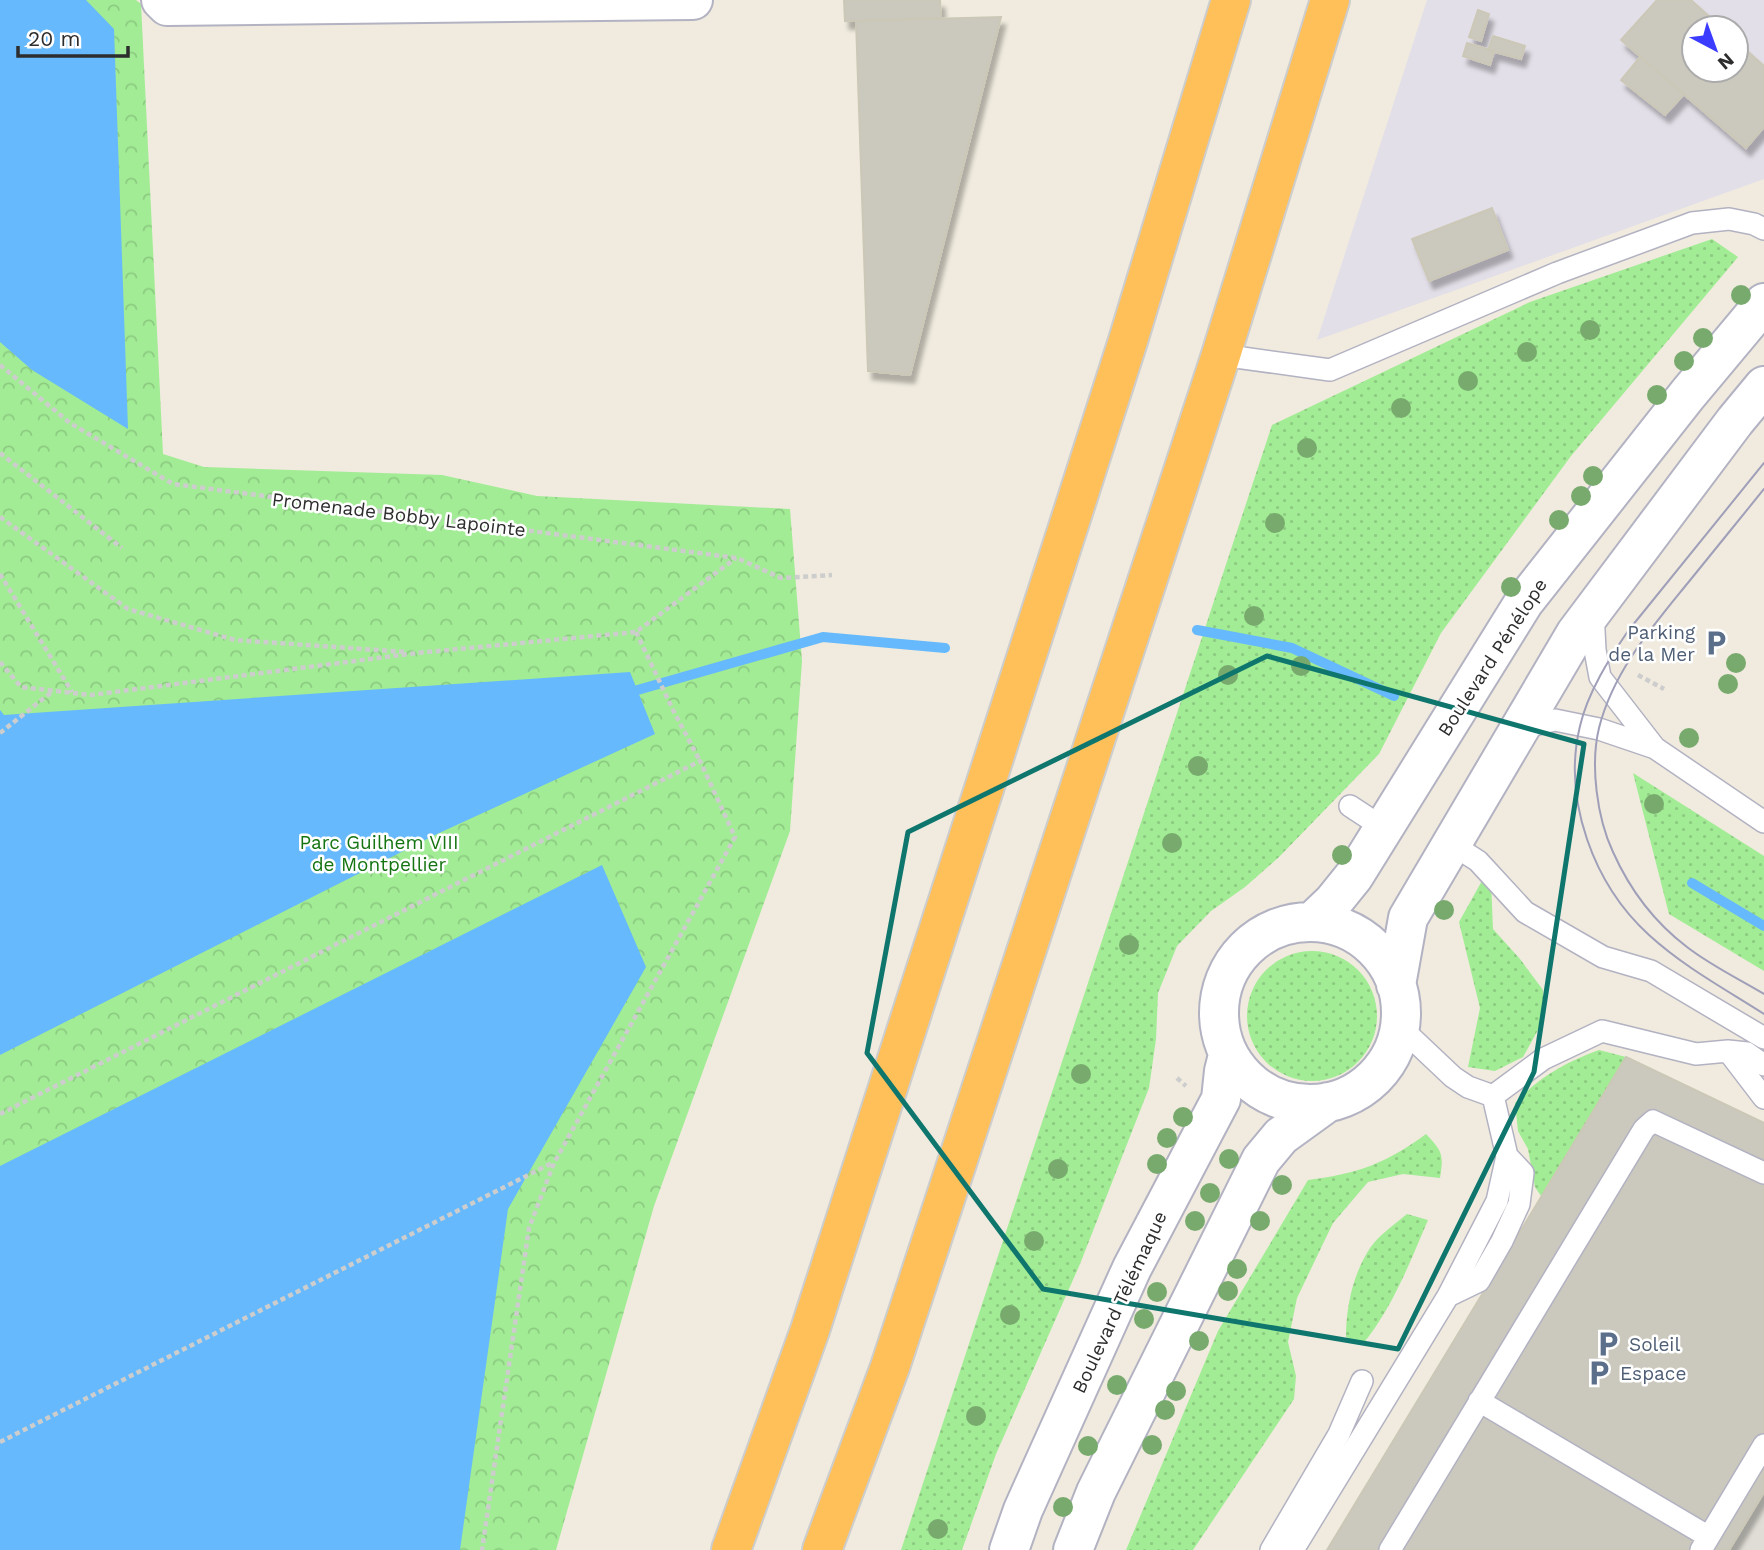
<svg xmlns="http://www.w3.org/2000/svg" width="1764" height="1550" font-family="'Work Sans',sans-serif">
<style>
.industrial{fill:#e3dfe8;fill-rule:evenodd}
.grass{fill:url(#grass-dots)}
.forest{fill:url(#forest-crowns)}
.plaza{fill:#dfddd5}
.water{fill:#66b9fc}
.lines{fill:none;stroke-linecap:round;stroke-linejoin:round}
.stream{stroke:#66b9fc;stroke-width:10}
.building{fill:#cbc8bd;stroke:#ccc8b7;stroke-width:2;filter:url(#shadow)}
.lane-casing{stroke:#b2b2c2;stroke-width:24}
.street-casing{stroke:#b2b2c2;stroke-width:42}
.secondary-casing{stroke:#b2b2c2;stroke-width:42}
.highway-casing{stroke:#cdcdcd;stroke-width:42}
.path{stroke:#cdcdcd;stroke-width:4.5;stroke-dasharray:5 3.5;stroke-linecap:butt}
.lane{stroke:#fff;stroke-width:21}
.street{stroke:#fff;stroke-width:38}
.secondary{stroke:#fff;stroke-width:38}
.highway{stroke:#ffbf59;stroke-width:38}
.tram{stroke:#a09fb9;stroke-width:2}
.tree{fill:#78aa6e}
.marked{fill:none;stroke:#0f766e;stroke-width:5;stroke-linejoin:round}
.labels{text-anchor:middle;stroke-width:5;stroke-linejoin:round;paint-order:stroke}
.street-label{font-size:19px;fill:#2d2d2d;stroke:#fff}
.service-label{font-size:19px;fill:#4e5e75;stroke:#fff;text-anchor:start}
.park-label{font-size:19px;fill:#157412;stroke:#fff}
</style>
<defs>
<pattern id="grass-dots" width="8" height="8" patternUnits="userSpaceOnUse" patternTransform="scale(1.75)"><rect width="8" height="8" fill="#a2ec95"/><path d="M2 2h.1M6 6h.1" fill="none" stroke="#8ccb81" stroke-width="1.8" stroke-linecap="round"/></pattern>
<pattern id="forest-crowns" width="20" height="18" patternUnits="userSpaceOnUse" patternTransform="scale(1.75)"><rect width="20" height="18" fill="#a2ec95"/><path d="M2 6a3 3 0 1 1 6 0M12 15a3 3 0 1 1 6 0" fill="none" stroke="#8ccb81"/></pattern>
<filter id="shadow"><feDropShadow dx="4.5" dy="8" stdDeviation="2" flood-color="#0004"/></filter>
</defs>
<rect width="100%" height="100%" fill="#f0ebde"/>
<path class="industrial" d="M1427,0H1764V179L1317,340ZM1694,28H1736V70H1694Z"/>
<path class="grass" d="M1712,239L1738,257L1571,456L1441,633L1379,754L1279,857L1245,887L1211,911L1177,946L1158,993L1156,1039L1149,1088L1080,1264L996,1454L962,1550H901L1272,425L1530,302Z
M1633,773L1764,856V971L1669,914Z
M1483,879L1491,882L1493,929L1520,959L1543,990V1021L1523,1057L1495,1071L1468,1067L1480,1008L1459,922Z
M1247 1016a65 65 0 1 1 130 0a65 65 0 1 1-130 0Z
M1599,1050L1626,1057L1541,1196L1535,1187L1528,1149L1518,1131L1515,1103C1539,1077 1566,1062 1599,1050Z
M1426,1134C1442,1151 1444,1154 1440,1178L1403,1174L1368,1182L1333,1223L1297,1298L1288,1342L1296,1376L1294,1399L1193,1550H1126L1218,1331L1308,1180C1357,1174 1387,1163 1426,1134Z
M1407,1214L1428,1220C1410,1262 1392,1309 1362,1345L1346,1337C1346,1307 1353,1274 1370,1248C1379,1235 1395,1224 1407,1214Z"/>
<path class="forest" d="M0,0H136L141,4L163,454L204,467L442,475L537,496L790,509L802,661L790,831L654,1206L556,1550H0Z"/>
<path class="plaza" d="M1764,1492V1550H1729Z"/>
<path class="water" d="M0,0H86L114,29L128,429L32,370L0,342Z
M630,672L655,734L437,834L0,1055V710L4,715Z
M602,865L646,967L508,1209L460,1550H0V1166Z"/>
<g class="lines">
<path class="stream" d="M1197,630L1292,648L1394,696
M634,691L823,637L945,648
M1692,883L1764,926"/>
</g>
<path class="building" d="M844,0H940L941,18L845,21Z
M1657,0H1691L1722,28H1694V70H1736V41L1764,66V127L1746,148L1621,40Z
M1478,10L1489,14L1481,41L1469,37Z
M1001,17L910,375L868,371L856,21Z
M1493,36L1525,46L1521,59L1488,50Z
M1467,43L1494,51L1490,65L1463,56Z
M1640,57L1684,94L1665,115L1621,80Z
M1492,208L1508,250L1429,281L1412,239Z
M1626,1057L1764,1123V1492L1729,1550H1327Z"/>
<g class="lines">
<g class="lane-casing">
<path id="lane" d="M1221,355L1330,370L1557,273L1692,223L1729,219L1754,224L1764,229
M1593,612L1595,650L1600,677L1655,748
M1521,728L1555,720L1599,729L1655,748L1764,822
M1350,806L1382,827
M1449,848L1464,852L1478,861L1525,912L1603,957L1651,971L1764,1038
M1399,1026L1453,1077L1468,1087L1493,1096L1543,1059L1602,1031L1696,1054L1728,1051L1747,1053L1764,1065
M1728,1051L1764,1098
M1448,1296L1479,1281L1502,1241L1519,1204L1523,1173L1507,1156
M1479,1401L1709,1537
M1271,1550L1339,1434L1362,1381
M1293,1550L1448,1296L1497,1201L1507,1156L1493,1096
M1390,1550L1644,1129L1653,1121L1764,1173
M1701,1550L1764,1445"/>
</g>
<g class="street-casing">
<path id="street" d="M161,0L167,6L693,0"/>
</g>
<g class="secondary-casing">
<path id="secondary" d="M1312,922L1333,902L1354,876L1524,602L1688,394L1764,303
M1219 1013a91 91 0 1 1 182 0a91 91 0 1 1-182 0Z
M1396,985L1408,918L1576,633L1735,421L1764,386
M1009,1550L1023,1510L1132,1268L1221,1099L1224,1071L1228,1055
M1073,1550L1096,1492L1261,1160L1281,1136L1328,1102"/>
</g>
<g class="highway-casing">
<path id="highway" d="M731,1550L810,1330L1127,344L1231,0
M822,1550L890,1367L991,1059L1221,355L1330,0"/>
</g>
<path class="path" d="M0,365L70,423L173,484L737,558L781,578L832,575
M0,453L122,548
M0,517L128,609L235,640L406,652
M0,574L72,692
M636,632L674,712L700,761
M0,662L21,687L91,695L417,653L636,632L736,558
M1638,675L1664,689
M0,733L53,691
M1177,1078L1186,1086
M0,1114L700,761L735,837L554,1163L529,1228L482,1550
M0,1442L552,1163"/>
<use href="#lane" class="lane"/>
<use href="#street" class="street"/>
<use href="#secondary" class="secondary"/>
<use href="#highway" class="highway"/>
<path class="tram" d="M1764,463L1628,631C1609,659 1588,692 1580,726C1562,800 1594,885 1649,935C1684,967 1725,989 1764,1014
M1764,489C1738,521 1713,552 1687,584C1652,627 1613,672 1599,728C1590,765 1597,818 1613,852C1630,890 1654,922 1687,947C1710,965 1739,979 1764,994"/>
</g>
<g class="tree">
<circle cx="1741" cy="295" r="10"/>
<circle cx="1590" cy="330" r="10"/>
<circle cx="1703" cy="338" r="10"/>
<circle cx="1527" cy="352" r="10"/>
<circle cx="1684" cy="361" r="10"/>
<circle cx="1468" cy="381" r="10"/>
<circle cx="1657" cy="395" r="10"/>
<circle cx="1401" cy="408" r="10"/>
<circle cx="1307" cy="448" r="10"/>
<circle cx="1593" cy="476" r="10"/>
<circle cx="1581" cy="496" r="10"/>
<circle cx="1559" cy="520" r="10"/>
<circle cx="1275" cy="523" r="10"/>
<circle cx="1511" cy="587" r="10"/>
<circle cx="1254" cy="616" r="10"/>
<circle cx="1736" cy="663" r="10"/>
<circle cx="1301" cy="666" r="10"/>
<circle cx="1228" cy="675" r="10"/>
<circle cx="1728" cy="684" r="10"/>
<circle cx="1689" cy="738" r="10"/>
<circle cx="1198" cy="766" r="10"/>
<circle cx="1654" cy="804" r="10"/>
<circle cx="1172" cy="843" r="10"/>
<circle cx="1342" cy="855" r="10"/>
<circle cx="1444" cy="910" r="10"/>
<circle cx="1129" cy="945" r="10"/>
<circle cx="1081" cy="1074" r="10"/>
<circle cx="1183" cy="1117" r="10"/>
<circle cx="1167" cy="1138" r="10"/>
<circle cx="1229" cy="1159" r="10"/>
<circle cx="1157" cy="1164" r="10"/>
<circle cx="1058" cy="1169" r="10"/>
<circle cx="1282" cy="1185" r="10"/>
<circle cx="1210" cy="1193" r="10"/>
<circle cx="1195" cy="1221" r="10"/>
<circle cx="1260" cy="1221" r="10"/>
<circle cx="1034" cy="1241" r="10"/>
<circle cx="1237" cy="1269" r="10"/>
<circle cx="1228" cy="1291" r="10"/>
<circle cx="1157" cy="1292" r="10"/>
<circle cx="1010" cy="1315" r="10"/>
<circle cx="1144" cy="1319" r="10"/>
<circle cx="1199" cy="1341" r="10"/>
<circle cx="1117" cy="1385" r="10"/>
<circle cx="1176" cy="1391" r="10"/>
<circle cx="1165" cy="1410" r="10"/>
<circle cx="976" cy="1416" r="10"/>
<circle cx="1152" cy="1445" r="10"/>
<circle cx="1088" cy="1446" r="10"/>
<circle cx="1063" cy="1507" r="10"/>
<circle cx="938" cy="1529" r="10"/>
</g>
<path class="marked" d="M1267,656L1584,744L1534,1072L1398,1349L1043,1289L867,1053L908,832Z"/>
<defs>
<g id="parking-bare" transform="scale(2.1)"><path d="M-3.5-5.5H1a3.5 3.5 0 0 1 0 7H-1V5.5H-3.5ZM-1-3.4V-.6H.8a1.4 1.4 0 0 0 0-2.8Z" fill="#5c6f8a" stroke="#fff" stroke-width="2.5" paint-order="stroke"/></g>
</defs>
<g fill-rule="evenodd">
<use href="#parking-bare" x="1716" y="643"/>
<use href="#parking-bare" x="1608" y="1344"/>
<use href="#parking-bare" x="1599" y="1373"/>
</g>
<g class="labels">
<g class="street-label">
<text transform="translate(399 514) rotate(7)" y="7">Promenade Bobby Lapointe</text>
<text transform="translate(1492 657) rotate(-57)" y="7">Boulevard Pénélope</text>
<text transform="translate(1119 1302) rotate(-65)" y="7">Boulevard Télémaque</text>
</g>
<g class="service-label">
<text x="1695" y="639" text-anchor="end">Parking<tspan x="1695" dy="22">de la Mer</tspan></text>
<text x="1629" y="1351">Soleil</text>
<text x="1620" y="1380">Espace</text>
</g>
<g class="park-label">
<text x="379" y="849">Parc Guilhem VIII<tspan x="379" dy="22">de Montpellier</tspan></text>
</g>
</g>
<g transform="translate(1715 49) rotate(139)"><circle r="33" fill="#ffffff" stroke="#ababab" stroke-width="2"/>
<path d="M0-5L12 26L0 18L-12 26Z" fill="#3b3cff"/>
<text y="-10" font-size="19" font-weight="bold" text-anchor="middle" fill="#2d2d2d">N</text>
</g>
<path d="M18 46v10h110v-10" fill="none" stroke="#2d2d2d" stroke-width="3.5"/>
<text x="28" y="46" font-size="21" fill="#2d2d2d" stroke="#ffffff" stroke-width="5" paint-order="stroke">20 m</text>
</svg>
